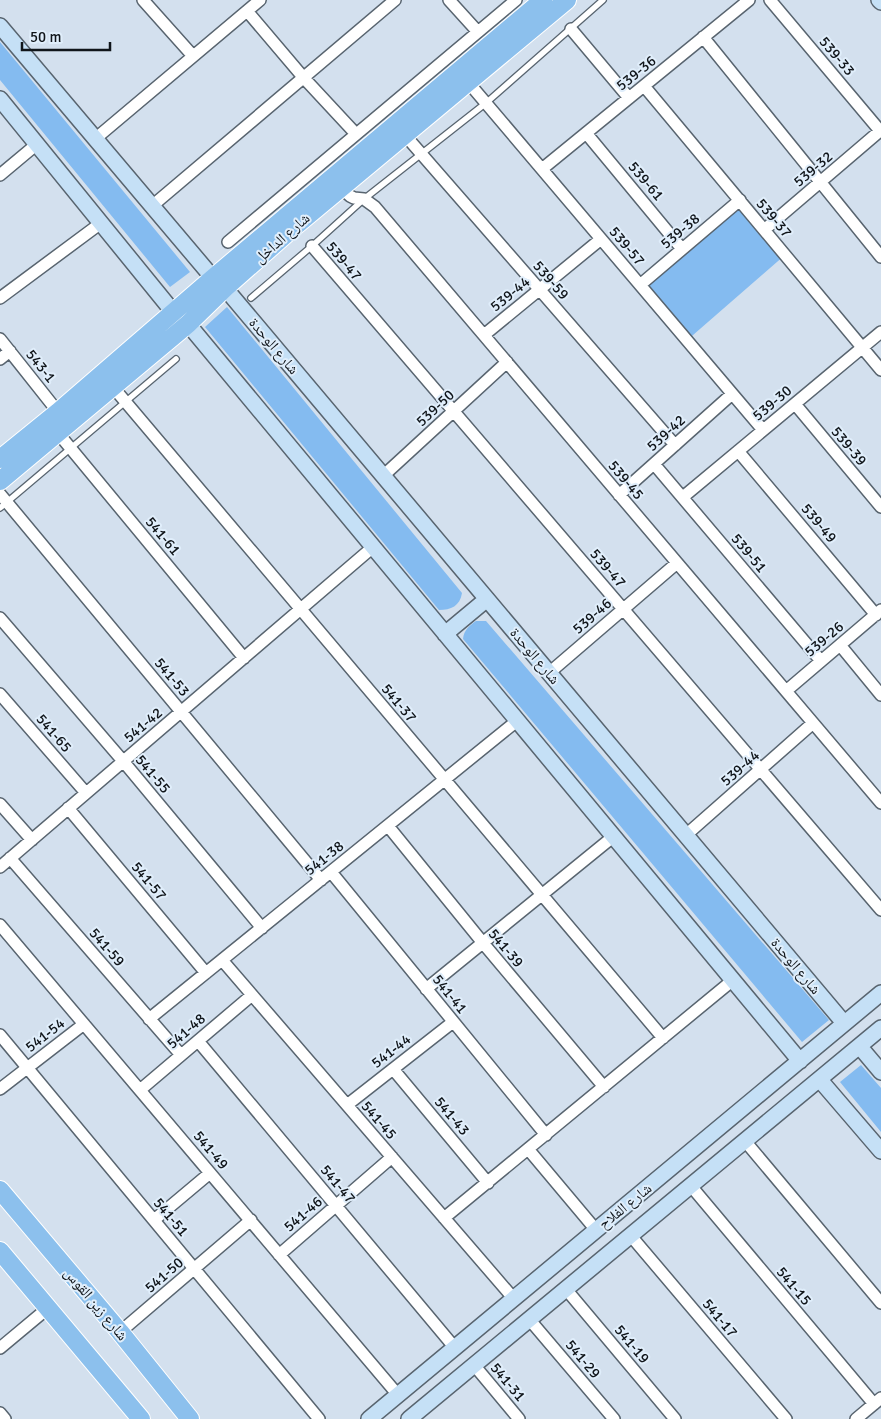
<svg xmlns="http://www.w3.org/2000/svg" width="881" height="1419" font-family="Signika,'Noto Naskh Arabic',sans-serif">
<style>
.green{fill:#84bbf0}
.lines{fill:none;stroke-linecap:round;stroke-linejoin:round}
.lane-casing{stroke:#58646f;stroke-width:8}
.street-casing{stroke:#58646f;stroke-width:14}
.secondary-casing{stroke:#58646f;stroke-width:18}
.primary-casing{stroke:#fff;stroke-width:20}
.lane{stroke:#fff;stroke-width:5.5}
.street{stroke:#fff;stroke-width:11}
.secondary{stroke:#c5e0f6;stroke-width:15}
.primary{stroke:#8cc0ed;stroke-width:18}
.labels{text-anchor:middle;stroke-width:4;stroke-linejoin:round;paint-order:stroke}
.street-label{font-size:15px;fill:#10151a;stroke:#e0eefb}
</style>
<rect width="100%" height="100%" fill="#d3e0ee"/>
<path class="green" d="M0,42L190,272L170,287L0,80Z
M740,200L785,255L685,342L640,285Z
M227,307L462,593C460,606 451,610 439,610L205,327Z
M476,621H486L829,1020L802,1042L463,639C464,630 469,626 476,621Z
M861,1065L881,1088V1132L840,1082Z"/>
<g class="lines">
<g class="lane-casing">
<path id="lane" d="M251,298L312,246L364,199L486,103L603,0
M0,508L176,359"/>
</g>
<g class="street-casing">
<path id="street" d="M143,0L193,56
M449,0L478,32
M770,0L881,132
M247,11L303,77L356,134
M571,29L629,98
M703,37L881,257
M468,82L763,430
M644,86L881,370
M586,133L682,249
M404,134L675,445
M95,139L260,0
M542,169L749,0
M0,175L37,144
M341,188L350,196L354,198L364,199L375,207L881,803
M152,206L395,0
M764,230L881,130
M228,242L516,0
M312,246L881,910
M640,285L740,200
M0,298L101,223
M484,335L601,239
M0,339L58,412
M0,359L10,351
M113,387L663,1038
M795,404L881,507
M58,433L244,658
M738,451L876,615
M654,464L821,661
M383,476L507,362
M0,494L321,880
M619,495L732,394
M683,497L881,332
M0,618L123,761L262,928
M840,645L881,695
M549,673L677,563
M786,691L881,610
M0,694L86,793
M0,804L32,840
M68,808L206,973
M388,826L483,943L604,1087
M686,835L813,723
M10,858L181,1055
M0,867L373,547
M331,872L546,1135
M0,925L398,1395
M222,960L514,1299
M426,989L614,836
M149,1019L518,720
M0,1035L319,1419
M198,1041L455,1348
M393,1069L488,1183
M0,1089L84,1024
M140,1090L252,995
M347,1105L453,1022
M745,1141L881,1303
M528,1149L596,1230
M691,1186L874,1404
M444,1218L733,980
M154,1220L210,1173
M631,1236L786,1419
M279,1255L392,1157
M565,1288L675,1419
M529,1319L614,1419
M120,1332L251,1220
M0,1348L48,1308
M474,1365L519,1419
M0,1413L5,1419
M856,1419L881,1398"/>
</g>
<g class="secondary-casing">
<path id="secondary" d="M879,0L881,2
M0,26L213,278
M0,99L174,313
M225,288L844,1023
M188,324L800,1061
M445,634L487,599
M860,1047L881,1072
M820,1080L881,1151
M369,1419L881,993
M409,1419L881,1028"/>
</g>
<g class="primary-casing">
<path id="primary" d="M0,459L58,412L213,278L543,0
M0,481L188,324L225,288L294,227L567,0
M0,1190L120,1332L190,1419
M0,1251L141,1419"/>
</g>
<use href="#lane" class="lane"/>
<use href="#street" class="street"/>
<use href="#secondary" class="secondary"/>
<use href="#primary" class="primary"/>
</g>
<g class="labels">
<g class="street-label">
<text transform="translate(837 56) rotate(50)" y="5">539-33</text>
<text transform="translate(636 73) rotate(-39)" y="5">539-36</text>
<text transform="translate(813 169) rotate(-40)" y="5">539-32</text>
<text transform="translate(646 181) rotate(50)" y="5">539-61</text>
<text transform="translate(774 218) rotate(50)" y="5">539-37</text>
<text transform="translate(680 231) rotate(-40)" y="5">539-38</text>
<text transform="translate(282 238) rotate(-41)" y="5">شارع الداخل</text>
<text transform="translate(627 246) rotate(50)" y="5">539-57</text>
<text transform="translate(344 261) rotate(50)" y="5">539-47</text>
<text transform="translate(551 280) rotate(49)" y="5">539-59</text>
<text transform="translate(510 294) rotate(-39)" y="5">539-44</text>
<text transform="translate(274 346) rotate(50)" y="5">شارع الوحدة</text>
<text transform="translate(41 366) rotate(51)" y="5">543-1</text>
<text transform="translate(772 403) rotate(-40)" y="5">539-30</text>
<text transform="translate(435 408) rotate(-43)" y="5">539-50</text>
<text transform="translate(666 433) rotate(-42)" y="5">539-42</text>
<text transform="translate(849 446) rotate(50)" y="5">539-39</text>
<text transform="translate(626 480) rotate(50)" y="5">539-45</text>
<text transform="translate(819 523) rotate(50)" y="5">539-49</text>
<text transform="translate(163 536) rotate(50)" y="5">541-61</text>
<text transform="translate(749 553) rotate(50)" y="5">539-51</text>
<text transform="translate(608 568) rotate(49)" y="5">539-47</text>
<text transform="translate(592 616) rotate(-41)" y="5">539-46</text>
<text transform="translate(824 639) rotate(-40)" y="5">539-26</text>
<text transform="translate(535 656) rotate(50)" y="5">شارع الوحدة</text>
<text transform="translate(172 677) rotate(50)" y="5">541-53</text>
<text transform="translate(399 703) rotate(50)" y="5">541-37</text>
<text transform="translate(143 725) rotate(-40)" y="5">541-42</text>
<text transform="translate(54 733) rotate(49)" y="5">541-65</text>
<text transform="translate(740 768) rotate(-41)" y="5">539-44</text>
<text transform="translate(153 774) rotate(50)" y="5">541-55</text>
<text transform="translate(324 858) rotate(-39)" y="5">541-38</text>
<text transform="translate(149 881) rotate(50)" y="5">541-57</text>
<text transform="translate(107 947) rotate(49)" y="5">541-59</text>
<text transform="translate(506 948) rotate(50)" y="5">541-39</text>
<text transform="translate(796 966) rotate(50)" y="5">شارع الوحدة</text>
<text transform="translate(450 994) rotate(51)" y="5">541-41</text>
<text transform="translate(186 1031) rotate(-41)" y="5">541-48</text>
<text transform="translate(45 1035) rotate(-38)" y="5">541-54</text>
<text transform="translate(391 1051) rotate(-38)" y="5">541-44</text>
<text transform="translate(452 1116) rotate(50)" y="5">541-43</text>
<text transform="translate(379 1120) rotate(49)" y="5">541-45</text>
<text transform="translate(211 1150) rotate(50)" y="5">541-49</text>
<text transform="translate(338 1184) rotate(50)" y="5">541-47</text>
<text transform="translate(625 1206) rotate(-39)" y="5">شارع الفلاح</text>
<text transform="translate(303 1214) rotate(-41)" y="5">541-46</text>
<text transform="translate(171 1217) rotate(50)" y="5">541-51</text>
<text transform="translate(164 1275) rotate(-41)" y="5">541-50</text>
<text transform="translate(794 1286) rotate(50)" y="5">541-15</text>
<text transform="translate(96 1304) rotate(50)" y="5">شارع زين القوس</text>
<text transform="translate(720 1318) rotate(50)" y="5">541-17</text>
<text transform="translate(632 1344) rotate(50)" y="5">541-19</text>
<text transform="translate(583 1359) rotate(50)" y="5">541-29</text>
<text transform="translate(508 1382) rotate(50)" y="5">541-31</text>
</g>
</g>
<path d="M22 42v8h88v-8" fill="none" stroke="#10151a" stroke-width="2.5"/>
<text x="30" y="42" font-size="15" fill="#10151a" stroke="#e0eefb" stroke-width="4" paint-order="stroke">50 m</text>
</svg>
